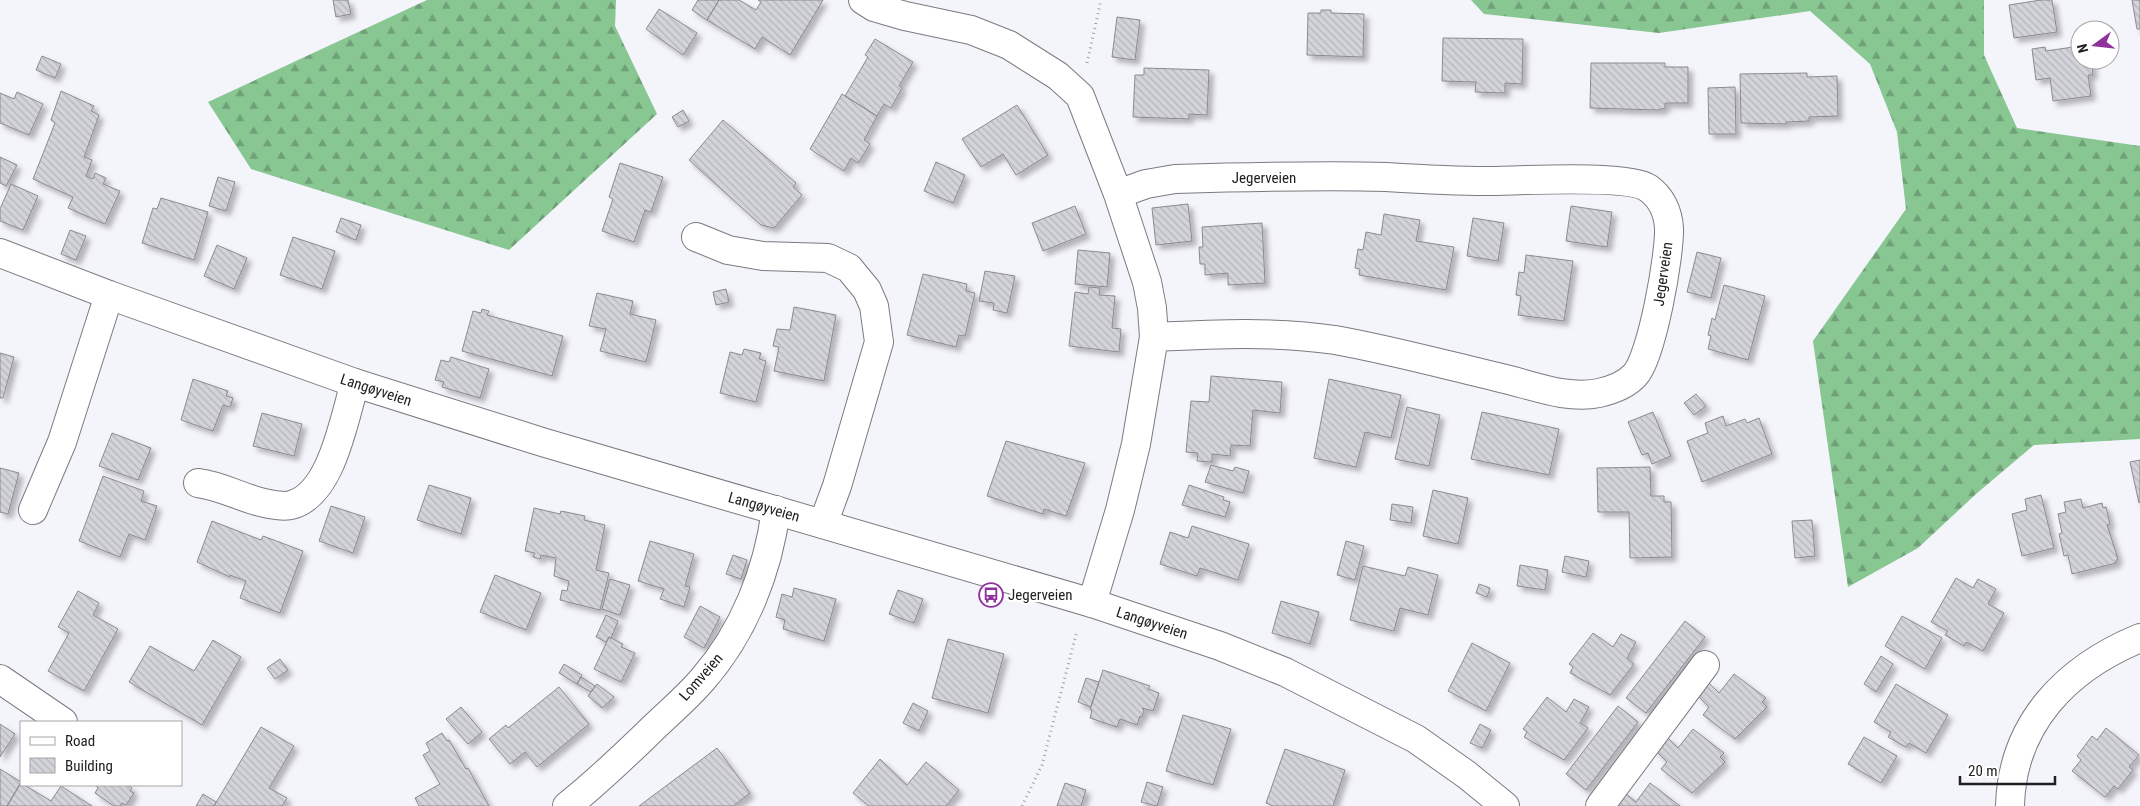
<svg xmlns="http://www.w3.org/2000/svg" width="2140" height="806" font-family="'Roboto Condensed',sans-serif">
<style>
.forest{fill:url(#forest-firs)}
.building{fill:url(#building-back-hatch);stroke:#8a8a90;filter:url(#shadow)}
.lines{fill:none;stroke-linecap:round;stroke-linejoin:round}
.minor-casing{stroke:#7b7a81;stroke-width:30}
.major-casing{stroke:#7b7a81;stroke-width:30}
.path{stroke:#a1a1a6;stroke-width:3;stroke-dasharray:1 4;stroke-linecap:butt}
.minor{stroke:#fff;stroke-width:28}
.major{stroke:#fff;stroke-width:28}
.labels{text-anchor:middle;stroke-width:4.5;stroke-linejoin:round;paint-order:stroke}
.street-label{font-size:15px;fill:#202022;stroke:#fff}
.poi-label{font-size:15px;fill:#202022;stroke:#fff;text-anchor:start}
</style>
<defs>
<pattern id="forest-firs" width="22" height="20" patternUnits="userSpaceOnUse" patternTransform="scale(1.25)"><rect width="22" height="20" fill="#88c692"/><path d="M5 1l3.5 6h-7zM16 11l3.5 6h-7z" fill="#6fa077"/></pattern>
<pattern id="building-back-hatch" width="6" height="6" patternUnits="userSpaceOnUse" patternTransform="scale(1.25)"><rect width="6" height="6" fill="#d3d3da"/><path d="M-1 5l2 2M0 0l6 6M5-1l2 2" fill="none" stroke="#b5b5bb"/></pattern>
<filter id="shadow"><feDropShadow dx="4.5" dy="4.5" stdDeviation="2.5" flood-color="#0004"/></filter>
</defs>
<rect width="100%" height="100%" fill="#f4f4fb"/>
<path class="forest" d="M427,0H616L615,26L657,114L509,250L251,169L208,102Z
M1471,0H1984V55L2017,128L2140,146V439L2034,445L1976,494L1918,548L1848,587L1813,341L1906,209L1897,132L1870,64L1810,11L1659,33L1484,14Z"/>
<path class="building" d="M333,0H348L351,14L336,17Z
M698,0H719L707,20L692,10Z
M719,0H739L756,10L761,2L758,0H823L790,55L762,37L755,49L707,20Z
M2041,0H2052L2057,32L2014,38L2009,5Z
M2132,0H2140V29H2137Z
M659,9L697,33L683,55L646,29Z
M1321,10H1331V13L1364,14L1363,57L1307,55L1308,13H1321Z
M1117,17L1140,20L1135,60L1112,57Z
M1443,38L1523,39L1522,84L1505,83V93L1475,92L1476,82L1442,81Z
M875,39L913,62L899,86L902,88L891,108L884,104L877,116L845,96L868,57L865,55Z
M2080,46V60H2091L2093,75H2088L2091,96L2053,101L2050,78L2036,80L2032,49L2045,47L2046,51Z
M42,56L61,64L55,78L36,70Z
M1591,63H1665V67H1688V103H1665V108L1658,110L1590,108Z
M1144,68L1209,70L1207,115L1189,114V119L1133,117L1135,75H1144Z
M1807,73V77L1837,76L1838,116L1809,117V121L1786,122V124L1741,123L1740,74Z
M1735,87L1736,134H1709L1708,88Z
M61,91L94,106L91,111L99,115L84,157L92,160L86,176L93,179L95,173L106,178L103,184L120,191L105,224L68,208L73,197L33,179L55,123L51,120Z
M17,92L43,104L29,135L0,123V93L14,99Z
M842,94L877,116L864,140L870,144L858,163L851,158L844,171L810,149Z
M1017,105L1048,155L1016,175L1003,154L981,167L962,139Z
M683,110L689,121L678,127L672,117Z
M723,120L796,183L793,187L802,195L774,228L761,225L689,160Z
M0,157L17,165L6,186L0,183Z
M936,162L965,175L953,203L924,191Z
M620,163L663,177L651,212L645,210L634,242L602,231L613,199L609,197Z
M218,177L235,182L226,211L209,206Z
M11,184L38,196L23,230L0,221V209Z
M161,198L208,212L194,260L142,243L153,208L157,209Z
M1188,204L1192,241L1156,245L1152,208Z
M1075,206L1086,234L1043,251L1032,223Z
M1571,206L1612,212L1607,247L1566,241Z
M1384,214L1420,220L1416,241L1454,247L1446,290L1359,275L1360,269L1355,268L1358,249L1363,250L1366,232L1381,235Z
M341,218L361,225L356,240L336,232Z
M1473,218L1504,223L1498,261L1467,256Z
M1262,223L1265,283L1228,285V273L1205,275V264H1200L1199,247H1203L1202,227Z
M70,230L86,236L76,260L61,254Z
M293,237L335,251L322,289L280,275Z
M217,245L247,258L234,289L204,276Z
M1078,250L1110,253L1107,287L1075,284Z
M1697,252L1721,258L1711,298L1687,292Z
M1526,255L1573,261L1564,321L1518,315L1521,296L1516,295L1519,272L1524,273Z
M985,271L1015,276L1007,313L993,310L994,303L979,301Z
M923,274L967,284L966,291L975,293L965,336L959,335L956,347L907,335Z
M1724,285L1765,296L1748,360L1708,349L1711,336L1708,335L1712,318L1715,320Z
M1089,287L1100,288L1099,295L1115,296L1112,328L1121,329L1119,352L1069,346L1075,292L1088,294Z
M726,289L729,302L716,305L713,292Z
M597,293L633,301L630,314L656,320L646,362L600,351L606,329L589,326Z
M794,307L836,315L824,381L774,371L779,347L773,346L777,329L790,330Z
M482,309L489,311L487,315L563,336L552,376L462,351L473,311L481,313Z
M744,349L761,353L759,359L766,361L756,402L720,393L730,352L742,355Z
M0,353L14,357L3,398H0Z
M451,357L489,369L480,398L442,387L444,382L435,380L441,360L449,362Z
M1211,376L1282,382L1280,413L1253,410L1250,446L1231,445L1230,456L1212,454V462L1197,461L1198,453L1186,452L1191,401L1209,402Z
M193,379L228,391L226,396L233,398L230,407L223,405L213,431L181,420Z
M1329,379L1401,395L1391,438L1365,432L1356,467L1314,458Z
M1696,394L1706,406L1694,415L1684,403Z
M1407,407L1440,415L1429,466L1395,459Z
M1482,412L1559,429L1549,475L1471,459Z
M1653,412L1671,456L1652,464L1648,453L1642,455L1628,422Z
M262,413L302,424L294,456L253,446Z
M1723,416L1726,426L1745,419L1747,423L1759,418L1772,454L1702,482L1687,441L1708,433L1705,423Z
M112,433L151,448L138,480L99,466Z
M1006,441L1085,463L1066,516L1044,509L1043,514L987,496Z
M2140,460V502L2139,503L2130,462Z
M1211,465L1233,471L1235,467L1249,471L1243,493L1205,482Z
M1650,467L1651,496H1664V502H1671L1672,557L1630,558L1629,512H1598L1597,468Z
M0,468L19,473L8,514L0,512Z
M103,476L144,491L141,501L157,506L145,540L129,534L120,557L79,541Z
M429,485L471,498L461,534L417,520Z
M1189,485L1224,497L1223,500L1230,502L1225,517L1182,505Z
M1433,490L1468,498L1458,544L1423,536Z
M2041,495L2054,548L2022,556L2012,514L2027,510L2025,499Z
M2081,499L2083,508L2102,503L2103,508L2106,507L2110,524L2107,525L2118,559L2116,560V563L2072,574L2068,555L2064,556L2059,534L2062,533L2058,514L2066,512L2064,502Z
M1392,504L1413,507L1411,523L1390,520Z
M331,506L365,517L353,553L319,541Z
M534,508L560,514L561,511L585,516L584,520L605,525L596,570L609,573L600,610L560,600L562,590L567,591L569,581L554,576L556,558L541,555L540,559L533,557L535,553L525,551Z
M1812,520L1815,556L1795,558L1792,521Z
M212,521L261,540L263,536L303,551L280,613L240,598L246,581L230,575V577L197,562Z
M1192,526L1249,544L1238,580L1200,568L1197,576L1160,564L1170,532L1188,538Z
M650,541L694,554L685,586L690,587L684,607L660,599L664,589L638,581Z
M1346,541L1364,546L1355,580L1337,575Z
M733,555L747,560L741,579L726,574Z
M1565,556L1589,561L1586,577L1562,572Z
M1520,565L1548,570L1545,590L1517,586Z
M1363,566L1405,576L1408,567L1438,575L1428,615L1400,608L1394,631L1350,620Z
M495,575L541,593L526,630L480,612Z
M1956,578L1973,588L1978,579L1996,589L1988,604L2004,613L1983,651L1966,642L1964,646L1945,635L1948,631L1931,622Z
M610,579L630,585L620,615L602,609Z
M1479,584L1490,588L1487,597L1476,593Z
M794,588L836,599L824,641L783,629L785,620L776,617L782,594L792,597Z
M898,590L923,599L914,623L889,614Z
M78,591L99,603L93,615L118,629L84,691L48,671L69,633L58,627Z
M1281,601L1319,612L1310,644L1272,633Z
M700,606L720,617L704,648L684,637Z
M606,615L618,621L611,638L609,637L606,642L596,637Z
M1902,616L1942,638L1925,669L1885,646Z
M1685,621L1705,637L1646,713L1626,698Z
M1593,633L1613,647L1621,634L1636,642L1627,658L1634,664L1610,695L1570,673L1573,667L1569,664Z
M609,637L623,644L621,647L635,653L621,682L594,669Z
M948,639L1004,654L988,713L932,698Z
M213,640L241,657L202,725L129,682L150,646L194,671Z
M1472,643L1510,663L1486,711L1448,691Z
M1881,656L1893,664L1876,692L1864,684Z
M280,659L288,670L275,679L267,668Z
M564,664L582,675L577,684L559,673Z
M1103,670L1150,686L1148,689L1159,693L1153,711L1142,708L1144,710L1142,717L1140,716L1137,725L1120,719L1117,727L1090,718L1092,710L1090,709Z
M1734,674L1766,698L1762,702L1767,707L1735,739L1703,715L1709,707L1697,695L1709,683L1719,693Z
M581,677L595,686L591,692L577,684Z
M1086,678L1099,682L1091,707L1078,702Z
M597,684L614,697L602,708L588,696Z
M1896,684L1948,715L1926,753L1909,743L1906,747L1888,737L1891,732L1874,722Z
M559,687L589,724L537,767L525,752L510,764L489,739L506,725L508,728Z
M1547,697L1566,712L1574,699L1589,707L1580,723L1588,728L1564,760L1524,737L1527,732L1523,729Z
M913,703L928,711L919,731L903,723Z
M1618,706L1638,722L1586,790L1566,774Z
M461,707L482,732L468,744L446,719Z
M1183,715L1231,729L1213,785L1166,771Z
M0,724L15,734L0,757Z
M1480,724L1491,730L1482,748L1470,743Z
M261,727L294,746L269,788L287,798L282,806H214Z
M2106,728L2139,755L2129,767L2133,770L2118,789L2114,786L2105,797L2072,771L2081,760L2077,756L2092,736L2097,740Z
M1693,729L1724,753L1720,757L1725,762L1692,793L1661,769L1667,762L1654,749L1667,737L1678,748Z
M442,733L447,741L449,740L466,769L468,768L489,806H419L415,798L440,784L423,755L430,751L426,743Z
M1864,737L1897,756L1881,783L1848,764Z
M717,748L750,793L733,806H639Z
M1285,749L1345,770L1333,806H1273L1266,803Z
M880,759L907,785L926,762L959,790L946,806H869L853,793Z
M0,769L21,782L7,806H0Z
M1147,782L1163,787L1157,806L1141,802Z
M21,783L51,801L61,786L92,806H7Z
M1065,783L1086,790L1081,806H1057Z
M1650,783L1680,806H1614L1624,792L1636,802Z
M95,785H127L132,788L130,791L134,793L126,805L122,803L120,806H114L95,793L98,788Z
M203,794L216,802L214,806H196Z"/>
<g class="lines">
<g class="minor-casing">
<path id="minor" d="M863,0L874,7L905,16L971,30L1009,45L1058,76L1080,96L1118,194L1147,282L1152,308L1154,337L1136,444L1120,510L1092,603
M1118,194L1146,184L1175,179C1245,177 1316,175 1386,177C1419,179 1452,181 1486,181C1516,181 1628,174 1648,188C1661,197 1668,212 1669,228C1670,254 1652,357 1635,375C1626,385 1612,390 1599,393C1567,400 1532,385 1501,378C1446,365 1391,350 1335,340C1275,331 1215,334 1154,337
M696,237L728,250L763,256L828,258L849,268L867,290L874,306L879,342L837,486L823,524
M198,483C223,486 245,500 269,504C275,505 285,507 291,505C332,495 344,418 355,383
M33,510L62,442L109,295
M0,679L63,722
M567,806C595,784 621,759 646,735C665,716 686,699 703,679C744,632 768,571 776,510
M1600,806L1705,665
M2010,806C2012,723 2067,668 2140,638"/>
</g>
<g class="major-casing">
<path id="major" d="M0,253L109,295L355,383L542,442L1092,603L1220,646L1285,672L1416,739L1467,775L1505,806"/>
</g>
<path class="path" d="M1087,63L1101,0
M1022,806L1042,765L1077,631"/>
<use href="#minor" class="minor"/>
<use href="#major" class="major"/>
</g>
<defs>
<g id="bus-ring" transform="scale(1.25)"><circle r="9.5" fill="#fff" stroke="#8f329c" stroke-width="1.5"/><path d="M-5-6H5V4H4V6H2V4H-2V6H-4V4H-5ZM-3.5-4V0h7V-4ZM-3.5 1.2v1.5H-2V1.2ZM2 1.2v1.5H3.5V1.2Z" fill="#8f329c"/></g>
</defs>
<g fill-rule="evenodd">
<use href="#bus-ring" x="991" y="595"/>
</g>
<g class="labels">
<g class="street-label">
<text x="1264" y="183">Jegerveien</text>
<text transform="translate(1663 274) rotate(-82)" y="5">Jegerveien</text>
<text transform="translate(376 390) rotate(18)" y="5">Langøyveien</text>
<text transform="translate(764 507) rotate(16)" y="5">Langøyveien</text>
<text transform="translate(1152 623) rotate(18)" y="5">Langøyveien</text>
<text transform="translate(701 677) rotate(-49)" y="5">Lomveien</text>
</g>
<g class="poi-label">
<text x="1008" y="600">Jegerveien</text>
</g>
</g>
<rect x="20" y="721" width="162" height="65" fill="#ffffff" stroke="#a6a6a7"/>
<rect x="30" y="737" width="25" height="8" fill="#ffffff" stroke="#a6a6a7"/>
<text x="65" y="746" font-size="15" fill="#202022">Road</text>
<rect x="30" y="758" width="25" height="15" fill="url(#building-back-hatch)" stroke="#a6a6a7"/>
<text x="65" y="771" font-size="15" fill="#202022">Building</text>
<g transform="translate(2095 45) rotate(255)"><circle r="24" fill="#ffffff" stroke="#a6a6a7"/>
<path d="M0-4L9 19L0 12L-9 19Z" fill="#8f329c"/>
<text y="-8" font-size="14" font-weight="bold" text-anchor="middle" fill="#202022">N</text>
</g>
<path d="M1960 776v8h95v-8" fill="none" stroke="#202022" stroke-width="2.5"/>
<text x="1968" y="776" font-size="15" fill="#202022" stroke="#ffffff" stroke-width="4" paint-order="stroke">20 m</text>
</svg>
